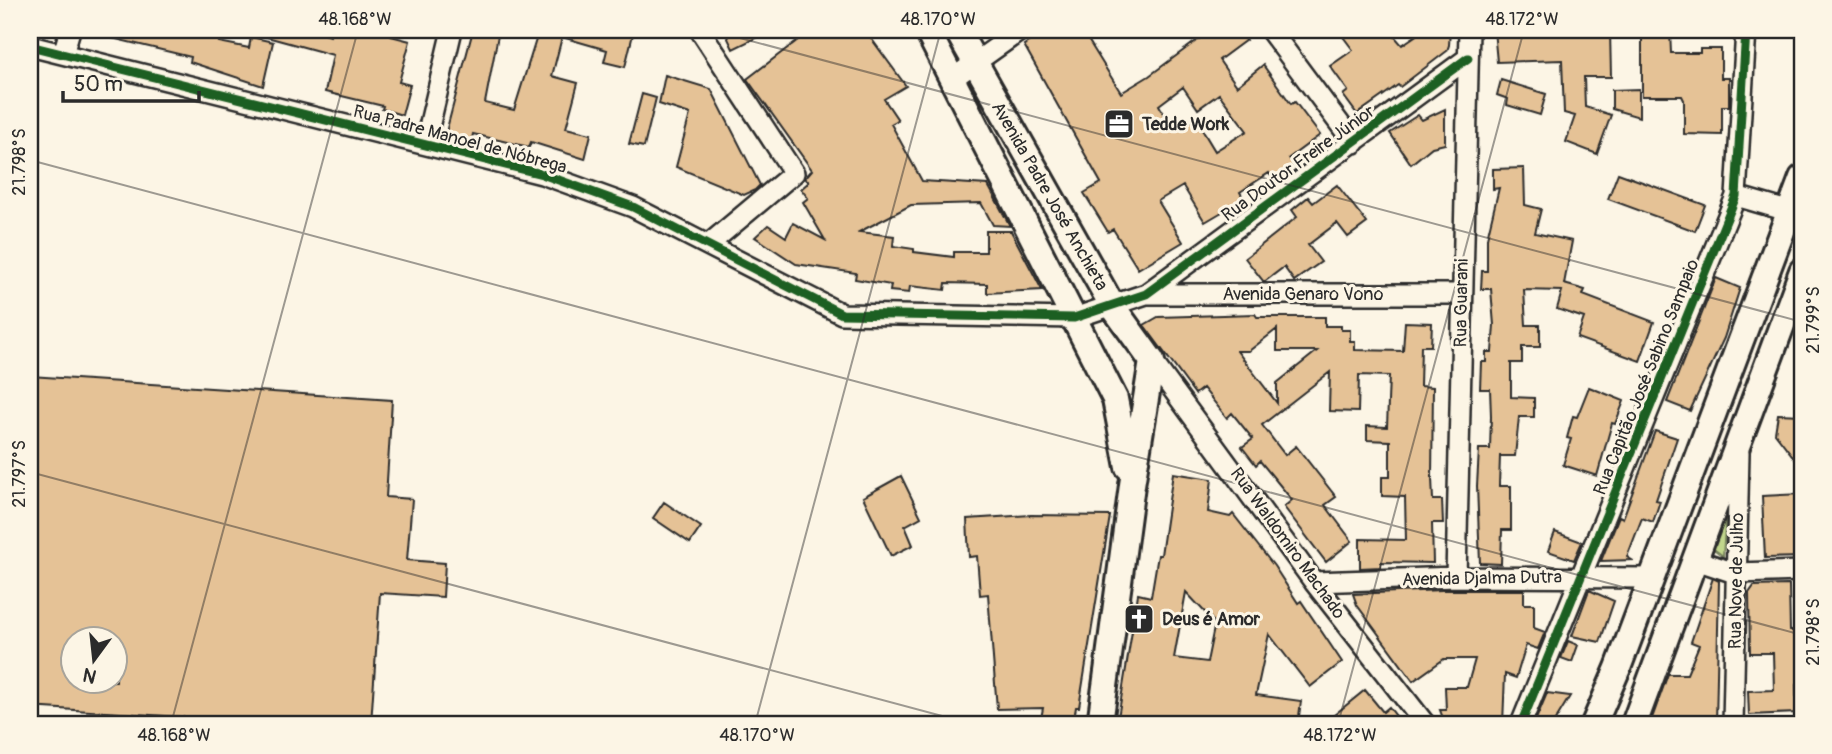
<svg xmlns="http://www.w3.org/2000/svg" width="1832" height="754" font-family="Pangolin,sans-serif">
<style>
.green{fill:#c2d78c;stroke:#76815c;stroke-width:2}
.building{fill:#e5c296;stroke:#2b2b2b;stroke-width:2;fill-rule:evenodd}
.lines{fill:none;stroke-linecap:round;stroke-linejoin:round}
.minor-casing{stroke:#2b2b2b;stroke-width:24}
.major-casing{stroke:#2b2b2b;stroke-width:30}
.minor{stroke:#fcf5e5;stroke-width:19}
.major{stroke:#fcf5e5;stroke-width:24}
.cycleway-casing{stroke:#fcf5e5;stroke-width:13}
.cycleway{stroke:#1b5e20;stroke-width:9}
.ticks{fill:none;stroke:#2b2b2b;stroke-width:2;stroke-opacity:0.45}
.labels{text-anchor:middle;stroke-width:6;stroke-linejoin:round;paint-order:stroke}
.poi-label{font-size:18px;font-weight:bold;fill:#2b2b2b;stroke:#fcf5e5;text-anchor:start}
.street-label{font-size:18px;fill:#2b2b2b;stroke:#fcf5e5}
.neatline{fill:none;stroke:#2b2b2b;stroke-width:2.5}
.ticks-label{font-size:18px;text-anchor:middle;fill:#2b2b2b}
</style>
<rect width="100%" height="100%" fill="#fcf5e5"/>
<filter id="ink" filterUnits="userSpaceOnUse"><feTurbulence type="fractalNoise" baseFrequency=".0143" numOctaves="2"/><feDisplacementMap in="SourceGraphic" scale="14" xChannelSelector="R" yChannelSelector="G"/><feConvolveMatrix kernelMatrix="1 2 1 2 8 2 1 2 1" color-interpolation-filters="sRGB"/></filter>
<g filter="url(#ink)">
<path class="green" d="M1726,513L1723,556L1711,547Z"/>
<path class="building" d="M99,30H222L219,42L249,48L251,37L273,42L263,86L190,62L191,57L99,35Z
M257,30H313L330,36L331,30H393L391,36L410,41L399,82L410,85L402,115L382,109L383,106L325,92L333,55L256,34Z
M473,30H499L485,103L514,110L539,30H634L625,67L604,62L607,50L562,37L552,76L578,83L566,128L591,134L585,159L531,142L529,147L473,134L471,143L445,136Z
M724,30H772L733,49Z
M811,30H865L906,86L884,99L898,120L891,124L922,181L988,185L1010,226L993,225L981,203L911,205L859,232L894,236L893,246L914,249V252L954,257V252H986V231H1011L1042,290L987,293V284L946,283L945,290L910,286L909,293L890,291L891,285L855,279L856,273L796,264L755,237L768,225L786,237L793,223L825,240L803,202L808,198L801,189L809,182L805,178L812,170L747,79Z
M1046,30H1082L1121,93L1149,76L1211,30H1239L1246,40L1219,60L1237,86L1263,65L1291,104L1295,102L1320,135L1289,158L1294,165L1273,179L1269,173L1240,192L1244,199L1205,222L1183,186L1158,201L1183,242L1138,269L1113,229L1108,232L1084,193L1101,183L1024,45ZM1183,87L1198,109L1219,94L1247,131L1215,151L1195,118L1174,131L1159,105Z
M1338,30H1389L1402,45L1424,30H1450L1449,45L1447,51L1400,87L1398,85L1357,114L1343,95L1348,91L1330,66L1353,50Z
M1494,30H1610L1611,77H1584L1585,107L1611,115L1597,154L1566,142L1575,116L1564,113L1562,60L1497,62Z
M1642,31H1670L1671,53H1700V49H1721V78H1729V106H1722V135L1684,134V100L1682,96H1642Z
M665,75L711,89L760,185L755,190L744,195L676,167L690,114L659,104Z
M1501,80L1546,94L1540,115L1507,105L1508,99L1497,95Z
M1639,89V117L1612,109V90Z
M642,94L656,98L644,147L629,144Z
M1445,109V144L1432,147L1411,164L1390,133L1418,115L1422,120Z
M1524,168L1525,205L1541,209L1535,233L1572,241L1564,284L1585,290L1583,295L1654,322L1640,361L1577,338L1584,318L1557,309L1562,291L1524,290L1526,325H1540V347H1522V363H1511V397L1534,398V417H1519L1515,456H1500L1499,486H1511V530H1502L1501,564L1480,563L1477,486L1479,449H1490L1491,416L1490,389H1480L1481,362H1486V352H1492L1494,325L1491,289H1481L1482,271H1487V238L1499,188L1493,189V169Z
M1618,173L1705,205L1695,231L1608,199Z
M1337,185L1367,223L1348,237L1337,223L1308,245L1321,262L1294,281L1284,267L1264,282L1245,258L1297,217L1292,210L1308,197L1313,203Z
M1716,278L1740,288L1724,338L1690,411L1667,402Z
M1255,314L1257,317H1325V326H1341V330H1350V341H1355V350L1403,351L1405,322L1432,323L1431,346H1421L1420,386L1433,387L1432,478L1433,500H1442L1443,523H1432L1433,563L1381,562V567L1360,568V539L1406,540L1405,497L1382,496V477H1390V441L1367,440V426L1387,427L1389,376L1359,375L1358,412L1329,411L1330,372L1262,425L1285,455L1296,446L1336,497L1325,505L1352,541L1326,562L1284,507L1292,500L1260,461L1256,465L1242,447L1253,439L1232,413L1227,418L1203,388L1195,394L1144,325L1158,317ZM1277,329V351H1317L1277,383V403L1237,351H1249Z
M30,376L392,400L386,497L412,499L407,560L445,563L443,597L380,593L371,724H288L30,707ZM74,639H116V681H74Z
M1589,387L1624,401L1615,424L1612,423L1597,476L1563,465L1571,439L1567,438L1573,416L1577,417Z
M1778,414L1802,415V468L1775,433Z
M1655,431L1677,438L1656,500L1660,501L1653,522L1642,518L1627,557L1632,560L1601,561L1619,516L1623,518Z
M1173,473L1212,479L1208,512L1230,517L1233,514L1274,566L1298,603L1301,601L1342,662L1310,687L1269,634L1256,695L1301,701L1298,724H1117L1138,594L1151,597L1158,555H1161ZM1186,592L1215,623L1207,662L1174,658Z
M901,476L921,517L905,526L913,545L891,556L863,497Z
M1802,494V557L1765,558L1762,496Z
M664,502L701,527L690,543L653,518Z
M1031,515L1110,516L1079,707H1076L1073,724H1040L1043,708L997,709L988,594L980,595L977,556L969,557L967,519Z
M1555,532L1582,542L1574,560L1548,551Z
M1713,578L1719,581L1716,724H1650L1668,674H1687L1699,645L1691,642Z
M1789,585L1790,631H1801L1802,684H1796L1797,713L1749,715L1748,691L1774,690L1773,653H1750L1749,593L1754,586Z
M1442,590H1524V604H1534V628L1545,632L1538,649L1526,645L1516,678L1505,674L1503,724H1445L1440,710H1446L1445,687H1467L1475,659H1444L1413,681L1357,605L1353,594Z
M1589,590L1614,601L1600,642L1572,636Z
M1568,641L1578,645L1572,662L1561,658Z
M1365,690L1383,712L1389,707L1402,724H1323Z
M1547,693L1570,696L1553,724H1534Z"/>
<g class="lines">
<g class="minor-casing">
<path id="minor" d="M700,30L794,173L708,245
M1270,30L1354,143
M30,46L542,174L633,207L842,314L1074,318L1146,294L1468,58
M63,54L70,30
M952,79L1021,30
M425,144L452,30
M1736,196L1791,212
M1146,294H1461
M1152,361L1314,582L1425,724
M1696,560L1735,573L1802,571
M1456,577L1469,30
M1314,582L1456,577L1650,578
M1521,724L1736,196L1746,30
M1733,724L1739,453"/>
</g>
<g class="major-casing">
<path id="major" d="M927,30L1115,399L1128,467
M957,30L1113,307L1152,361L1132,485L1100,724
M1594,724L1618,668L1802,178
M1634,724L1802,271"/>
</g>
<use href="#minor" class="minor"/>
<use href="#major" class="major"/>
<g class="cycleway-casing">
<path id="cycleway" d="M30,46L542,174L633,207L842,314L1074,318L1146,294L1468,58
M1521,724L1736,196L1746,30"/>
</g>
<use href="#cycleway" class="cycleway"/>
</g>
</g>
<path class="ticks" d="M710,30L1802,322M30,160L1802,635M30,472L972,724M171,724L358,30M755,724L941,30M1338,724L1524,30"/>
<defs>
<g id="office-square" transform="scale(1.575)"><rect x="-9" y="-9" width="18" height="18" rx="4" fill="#2b2b2b" stroke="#fcf5e5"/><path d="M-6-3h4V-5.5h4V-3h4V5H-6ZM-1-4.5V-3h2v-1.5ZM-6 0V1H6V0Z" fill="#fff"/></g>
<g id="church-square" transform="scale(1.575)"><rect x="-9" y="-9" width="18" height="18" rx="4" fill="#2b2b2b" stroke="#fcf5e5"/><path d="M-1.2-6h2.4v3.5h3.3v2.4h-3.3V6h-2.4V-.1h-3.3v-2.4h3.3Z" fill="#fff"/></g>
</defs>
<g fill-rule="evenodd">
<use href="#office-square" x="1119" y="124"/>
<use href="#church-square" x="1139" y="619"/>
</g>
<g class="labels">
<g class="poi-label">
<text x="1142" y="130">Tedde Work</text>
<text x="1162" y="625">Deus é Amor</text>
</g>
<g class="street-label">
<text transform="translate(460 139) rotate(15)" y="6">Rua Padre Manoel de Nóbrega</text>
<text transform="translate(1298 163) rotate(-36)" y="6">Rua Doutor Freire Júnior</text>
<text transform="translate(1050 196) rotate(60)" y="6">Avenida Padre José Anchieta</text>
<text x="1303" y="300">Avenida Genaro Vono</text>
<text transform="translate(1461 303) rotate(-89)" y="6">Rua Guarani</text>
<text transform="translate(1646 377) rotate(-68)" y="6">Rua Capitão José Sabino Sampaio</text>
<text transform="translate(1288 543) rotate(54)" y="6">Rua Waldomiro Machado</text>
<text transform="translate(1482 578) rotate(-1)" y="6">Avenida Djalma Dutra</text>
<text transform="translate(1736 581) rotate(-89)" y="6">Rua Nove de Julho</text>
</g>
</g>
<rect width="1832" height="754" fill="none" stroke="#fcf5e5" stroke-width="77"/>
<g transform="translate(94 660) rotate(195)"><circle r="33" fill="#fcf5e5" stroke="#a8a49b" stroke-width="2"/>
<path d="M0-5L12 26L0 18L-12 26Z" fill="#2b2b2b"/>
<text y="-10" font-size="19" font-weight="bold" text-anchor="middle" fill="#2b2b2b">N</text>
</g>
<path d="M63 91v10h136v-10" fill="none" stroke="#2b2b2b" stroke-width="3.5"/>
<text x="74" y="91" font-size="21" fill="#2b2b2b" stroke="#fcf5e5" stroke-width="5" paint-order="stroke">50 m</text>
<rect x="38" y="38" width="1756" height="678" class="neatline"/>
<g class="ticks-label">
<text x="355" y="25">48.168°W</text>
<text x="938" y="25">48.170°W</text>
<text x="1522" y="25">48.172°W</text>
<text transform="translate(19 162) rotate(-90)" y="6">21.798°S</text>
<text transform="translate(1813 320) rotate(-90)" y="6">21.799°S</text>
<text transform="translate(19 474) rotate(-90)" y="6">21.797°S</text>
<text transform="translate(1813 632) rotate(-90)" y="6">21.798°S</text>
<text x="174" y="741">48.168°W</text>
<text x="757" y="741">48.170°W</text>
<text x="1340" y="741">48.172°W</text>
</g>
</svg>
